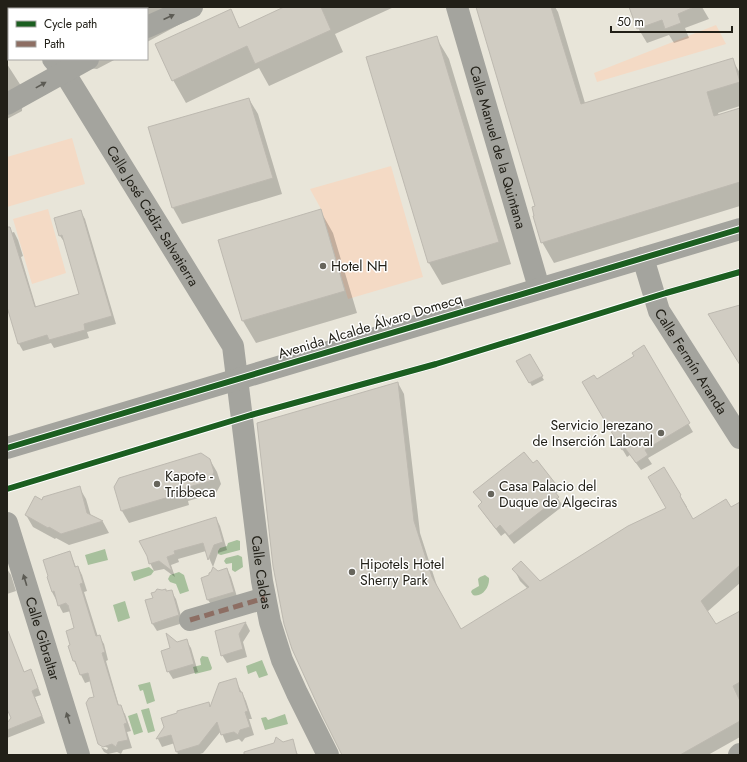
<svg xmlns="http://www.w3.org/2000/svg" width="747" height="762" font-family="Jost,sans-serif">
<style>
.green{fill:#f4dac5}
.water{fill:#a7c09c}
.shadow{fill:#0003}
.building{fill:#d0ccc2;stroke:#bdb9b0}
.lines{fill:none;stroke-linecap:round;stroke-linejoin:round}
.minor{stroke:#a4a49e;stroke-width:22}
.quiet{stroke:#8d6e63;stroke-width:5;stroke-dasharray:10 5;stroke-linecap:butt}
.cycleway-casing{stroke:#fff;stroke-width:8}
.cycleway{stroke:#1b5e20;stroke-width:6}
.oneway{fill:#5c5b54}
.poi-dot{fill:#67655c;stroke:#fff;stroke-width:1.5}
.labels{text-anchor:middle;stroke-width:3;stroke-linejoin:round;paint-order:stroke}
.street-label{font-size:14px;fill:#222018;stroke:#fff}
.poi-label{font-size:14px;fill:#222018;stroke:#fff;text-anchor:start}
</style>
<rect width="100%" height="100%" fill="#e8e5d9"/>
<path class="green" d="M716,25L726,44L597,82L594,73Z
M72,138L85,184L7,207V157Z
M391,166L423,277L348,299L321,209L310,189Z
M48,209L66,273L32,284L13,219Z"/>
<path class="water" d="M237,540L240,541V550L221,555L218,554V551L220,548L227,546L228,543Z
M105,549L108,560L88,565L85,555Z
M238,555L242,557L243,567L235,572L232,570V563L226,564L224,561L226,558Z
M149,567L154,571L151,575L134,581L131,572Z
M179,572L184,575L189,591L180,594L176,584L170,582L168,579L170,575Z
M485,575L489,578C490,587 482,598 473,595L471,592L472,590L479,586L478,579L480,577Z
M125,601L130,618L118,622L113,605Z
M202,656L208,657L212,668L211,670L195,674L193,667L201,665L200,659Z
M262,660L268,675L259,678L256,671L248,674L246,666Z
M150,682L155,701L147,704L143,690L140,691L138,685Z
M149,708L155,731L148,733L141,710Z
M137,713L143,732L134,735L128,716Z
M285,714L288,724L265,730L261,718L266,717L268,720Z"/>
<path class="shadow" d="M50,7H190L195,16L147,42V9H51Z
M286,7H394L335,34L343,52L269,86L259,68L186,103L173,80L156,45L230,10L240,28Z
M477,7H555L558,12L585,103L732,59L740,73V106L718,113L719,115L740,109V206L554,263L542,242L536,207Z
M630,7H702L709,19L685,28L689,38L674,43L669,35L647,43L638,28Z
M436,37L449,59L511,264L442,285L429,263Z
M82,59H116L97,69L88,68Z
M7,64L23,89L22,111L7,119Z
M249,99L258,114L282,194L182,224L173,208Z
M320,210L333,233L357,313L256,343L243,321Z
M81,212L85,219L116,324L87,332L89,338L54,348L51,343L23,351L19,344L7,304V234L14,232L18,240L23,256L21,257L36,307L80,294L65,243L60,236L56,219Z
M644,347L693,432L648,458L652,464L641,470L630,455L627,457L583,383L597,381L635,357Z
M529,355L544,380L532,386L517,362Z
M398,383L404,394L420,533L438,589L460,631L528,589L520,581L514,569L540,582L667,508L663,468L687,507L685,508L693,520L731,508L740,503V583L707,612L716,626L740,612V737L708,755H344Z
M210,460L217,472L221,484L216,493L188,501L189,505L129,523L122,511L115,487Z
M533,465L554,483L559,491L555,494L563,506L514,544L505,533L501,536L484,514L479,506L482,503L475,492Z
M79,487L86,499L91,516L103,522L109,533L69,545L56,538L55,539L33,527L26,515L43,502Z
M216,518L220,526L227,550L218,553L213,567L206,551L178,559L179,562L171,565L175,577L164,569L154,571L150,563Z
M70,552L76,567H78L82,575L87,591L84,592L98,637L99,636L104,644L108,660L106,661L119,706L125,714L131,731L127,732L132,748L123,750L121,754L117,752L108,754L104,752L101,747L107,750L108,748L100,744V745L99,744L95,697L91,681L85,683L74,661L70,646H71L75,629L71,611L63,613L52,592Z
M7,569L11,575L16,591L7,594Z
M227,569L231,577L238,600L213,607L208,600Z
M171,591L176,599L183,623L157,631L152,623L154,598Z
M246,623L250,631L243,642L247,657L227,663L222,655L216,632Z
M7,630L24,673L34,677L41,695L35,697L45,723L7,738V724L12,718L7,705Z
M186,640L191,648L198,672L173,679L168,671L171,649L177,643Z
M235,679L246,701L252,719H249L254,735L245,738L242,742L239,739L226,743L221,731L203,753L197,755H178L175,743L162,747L158,739L165,727L208,703L211,708Z
M292,741L298,755H268Z"/>
<path class="building" d="M284,7H321L331,30L255,64L247,46L172,81L155,44L231,9L239,28Z
M476,7H551L581,104L733,58L740,82L707,92L714,116L740,108V182L541,243L533,216H534L532,207L535,206Z
M629,7H692V8L678,14L681,23L665,29L662,20L637,29Z
M437,36L499,242L428,263L366,57Z
M249,98L273,178L172,208L148,127Z
M321,209L345,291L242,321L218,240Z
M81,210L112,316L84,324L85,330L49,340L47,335L18,344L7,307V227H10L35,307L79,294L62,235L59,236L54,218Z
M740,305V365L708,314Z
M644,345L690,423L645,450L648,455L636,463L625,448L622,450L582,382L594,375L597,379L634,356L632,353Z
M530,354L543,376L529,383L516,361Z
M398,382L414,521L432,577L461,629L529,587L512,569L521,561L540,581L628,526L666,508L648,477L664,467L681,495L680,496L693,519L726,499L731,507L740,502V565L701,601L716,624L740,611V682L733,686L740,701V721L680,755H342L322,715L292,649L284,624L273,566L257,423Z
M524,452L533,463L537,460L555,483L550,486L559,497L509,536L500,525L496,529L478,506L482,502L473,492Z
M201,453L210,459L214,472L210,481L182,489L183,493L121,511L114,487L119,478Z
M80,486L87,513L103,521L61,534L49,527L48,528L25,515L35,496L42,500L43,497Z
M216,517L223,542L214,545L208,560L203,543L174,551L175,554L167,557L172,571L159,561L149,564L147,556L139,541Z
M70,551L75,567L78,566L83,583L80,584L96,636L100,635L105,652L102,653L118,705H121L127,723L124,724L128,740L118,742L116,747L112,744L103,747L98,744L86,703L89,698L94,697L88,673L80,675L75,661H73L68,646L70,645L66,631L74,628L68,605H67L66,603L58,606L54,591L52,592L47,577L48,576L43,560Z
M213,567L218,571L227,568L234,592L207,600L201,578L209,575V573L211,572Z
M157,589L162,590L166,589V591L172,590L179,615L152,624L145,600L153,598L151,593L155,592Z
M246,622L239,634L243,649L221,656L215,631Z
M7,631H8L24,672L31,669L38,688L32,691L42,716L7,730V723L11,718L7,709Z
M166,633L177,642L187,639L194,664L167,672L161,651L170,648Z
M236,678L240,692H242L248,711L245,712L250,727L240,730L238,735L234,732L221,735L217,722L199,745L176,752L171,735L156,739L164,727L161,718L177,713V711L209,702L210,707L219,683Z
M276,737L283,742L293,739L297,755H244V752L274,743Z"/>
<g class="lines">
<g class="minor">
<path id="s1" d="M457,7L539,288"/>
<path d="M7,10L9,12"/>
<path d="M147,27L192,7"/>
<path id="s2" d="M53,59L64,72L233,346L262,581L270,622L282,660L297,693L328,755"/>
<path d="M7,104L88,59"/>
<path id="s3" d="M643,258L659,311L740,438"/>
<path d="M7,448L740,229"/>
<path id="s4" d="M7,523L79,755"/>
<path d="M190,620L265,598"/>
<path d="M739,755L740,754"/>
</g>
<path class="quiet" d="M190,620L265,598"/>
<g class="cycleway-casing">
<path id="cycleway" d="M7,448L740,229
M7,489L251,415L436,364L666,293L740,272"/>
</g>
<use href="#cycleway" class="cycleway"/>
</g>
<defs><path id="oneway-solid" d="M-6-.8H1V-3.2L6.5 0L1 3.2V.8H-6Z"/></defs>
<g class="oneway">
<use href="#oneway-solid" transform="translate(169 17) rotate(-24)"/>
<use href="#oneway-solid" transform="translate(41 85) rotate(-29)"/>
<use href="#oneway-solid" transform="translate(25 580) rotate(-107)"/>
<use href="#oneway-solid" transform="translate(68 718) rotate(-107)"/>
</g>
<g class="poi-dot">
<circle cx="323" cy="266" r="4"/>
<circle cx="661" cy="433" r="4"/>
<circle cx="157" cy="484" r="4"/>
<circle cx="491" cy="494" r="4"/>
<circle cx="352" cy="572" r="4"/>
</g>
<g class="labels">
<g class="street-label">
<text dy="5" stroke="none"><textPath href="#s1" startOffset="146">Calle Manuel de la Quintana</textPath></text>
<text dy="5" stroke="none"><textPath href="#s2" startOffset="186">Calle José Cádiz Salvatierra</textPath></text>
<text transform="translate(370 326) rotate(-17)" y="5">Avenida Alcalde Álvaro Domecq</text>
<text dy="5" stroke="none"><textPath href="#s3" startOffset="115">Calle Fermín Aranda</textPath></text>
<text dy="5" stroke="none"><textPath href="#s2" startOffset="567">Calle Caldas</textPath></text>
<text dy="5" stroke="none"><textPath href="#s4" startOffset="121">Calle Gibraltar</textPath></text>
</g>
<g class="poi-label">
<text x="331" y="271">Hotel NH</text>
<text x="653" y="430" text-anchor="end">Servicio Jerezano<tspan x="653" dy="16">de Inserción Laboral</tspan></text>
<text x="165" y="481">Kapote -<tspan x="165" dy="16">Tribbeca</tspan></text>
<text x="499" y="491">Casa Palacio del<tspan x="499" dy="16">Duque de Algeciras</tspan></text>
<text x="360" y="569">Hipotels Hotel<tspan x="360" dy="16">Sherry Park</tspan></text>
</g>
</g>
<rect width="747" height="762" fill="none" stroke="#222018" stroke-width="16"/>
<rect x="8" y="8" width="140" height="52" fill="#ffffff" stroke="#a7a6a3"/>
<rect x="16" y="21" width="20" height="6" fill="#1b5e20" stroke="#a7a6a3"/>
<text x="44" y="28" font-size="12" fill="#222018">Cycle path</text>
<rect x="16" y="41" width="20" height="6" fill="#8d6e63" stroke="#a7a6a3"/>
<text x="44" y="48" font-size="12" fill="#222018">Path</text>
<path d="M611 26v6h121v-6" fill="none" stroke="#222018" stroke-width="2"/>
<text x="617" y="26" font-size="12" fill="#222018" stroke="#ffffff" stroke-width="3" paint-order="stroke">50 m</text>
</svg>
